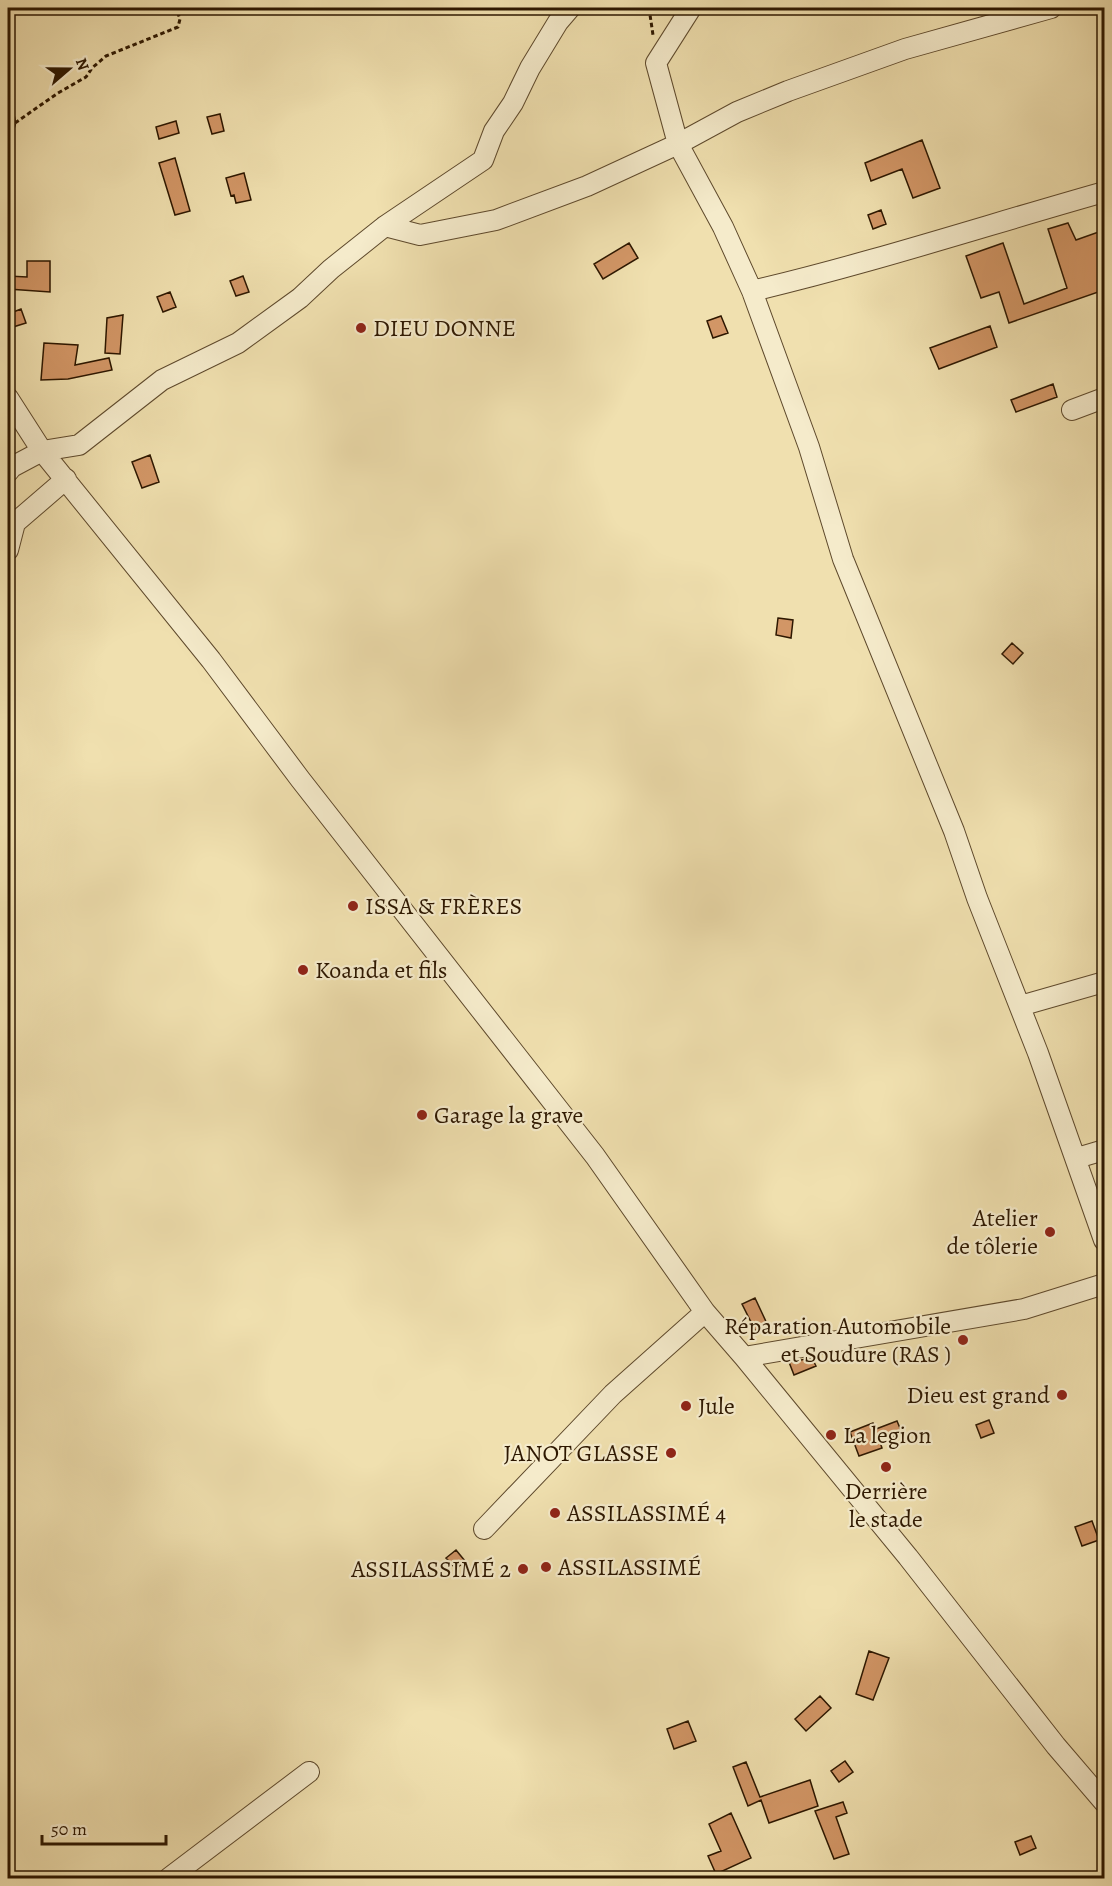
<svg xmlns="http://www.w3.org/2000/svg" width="1112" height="1886" font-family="Alegreya,serif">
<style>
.building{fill:#d29666;stroke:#2d1700;stroke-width:1.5}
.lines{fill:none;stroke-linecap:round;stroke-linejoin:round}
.street-casing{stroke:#5e492c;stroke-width:22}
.path{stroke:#2d1700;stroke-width:3;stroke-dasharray:4.5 3;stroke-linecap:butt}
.street{stroke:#f5ebcb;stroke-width:20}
.poi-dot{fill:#8f2418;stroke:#f5ebcb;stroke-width:2}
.labels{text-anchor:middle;stroke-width:4.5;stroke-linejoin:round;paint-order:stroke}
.poi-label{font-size:24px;fill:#2d1700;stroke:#f5ebcb;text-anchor:start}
</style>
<rect width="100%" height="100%" fill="#f0e0af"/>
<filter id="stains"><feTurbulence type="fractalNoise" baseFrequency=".00333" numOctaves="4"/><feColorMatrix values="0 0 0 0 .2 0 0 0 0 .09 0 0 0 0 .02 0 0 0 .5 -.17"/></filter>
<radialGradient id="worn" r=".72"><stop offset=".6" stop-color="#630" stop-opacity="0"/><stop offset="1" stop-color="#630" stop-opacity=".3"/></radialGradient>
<path class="building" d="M220,114L224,131L212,134L207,117Z
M176,121L179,133L159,139L156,127Z
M922,140L940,188L913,198L902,169L871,181L865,163Z
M175,158L190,211L175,215L159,163Z
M244,173L251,200L236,203L234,195L231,196L226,178Z
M881,210L886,224L873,229L868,215Z
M1068,223L1076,240L1104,230V290L1009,323L999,292L981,298L966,256L1003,243L1024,304L1067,288L1048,229Z
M629,243L638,258L603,279L594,264Z
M27,261H50V292L8,289V276L27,277Z
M243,276L249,292L236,296L230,281Z
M170,292L176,307L163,312L157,297Z
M21,309L26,323L13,327L8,314Z
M123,315L120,354L105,353L107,318Z
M721,316L728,333L713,338L707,321Z
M990,326L997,347L939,369L930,348Z
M44,343L78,345L75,365L109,358L112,370L68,379L41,380Z
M1053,384L1057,397L1016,412L1011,400Z
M150,455L159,482L142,488L132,462Z
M778,618L793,620L791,638L776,635Z
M1012,643L1023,653L1013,664L1002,654Z
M755,1298L769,1328L757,1334L742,1304Z
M812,1358L816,1366L794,1375L789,1362Z
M989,1420L994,1433L981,1438L976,1425Z
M897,1421L902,1433L880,1442L882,1448L859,1456L850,1432L873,1423L876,1429Z
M1092,1521L1099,1540L1082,1546L1075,1527Z
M456,1550L465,1561L456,1569L446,1558Z
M869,1651L889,1658L873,1700L856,1694Z
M820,1696L831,1708L806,1731L795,1719Z
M688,1721L696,1741L674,1749L667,1729Z
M845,1761L853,1772L839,1782L831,1771Z
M746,1762L760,1797L810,1780L818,1806L769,1823L761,1800L748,1806L733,1767Z
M843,1802L847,1813L836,1817L849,1854L834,1859L815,1811Z
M731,1813L751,1858L716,1874L708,1856L721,1851L709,1824Z
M1031,1836L1036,1848L1020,1855L1015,1842Z"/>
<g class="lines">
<g class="street-casing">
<path id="street" d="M691,8L656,63L678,144L723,227L752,291L809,447L843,559L954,831L977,898L1038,1053L1104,1240
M385,226L420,235L496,220L587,186L678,144L737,112L788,91L905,49L1051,8
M752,291C871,263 987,225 1104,192
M8,398L42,451L211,660L300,779L595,1156L705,1312L744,1357L908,1557L1056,1746L1104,1802
M1072,410L1104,398
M8,472L12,467L42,451L79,445L162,380L238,343L300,298L331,269L385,226L483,160L494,131L513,103L530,68L558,22L570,8
M8,550L15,523L66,479
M1020,1006L1104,982
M1077,1158L1104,1150
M744,1357L1024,1309L1104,1284
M484,1529L613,1394L705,1312
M169,1878L309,1772"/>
</g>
<path class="path" d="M649,8L653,35
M8,87L15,123L8,146
M15,123L58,93L86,77L92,68L106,56L178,27L180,19L176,8"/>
<use href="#street" class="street"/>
</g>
<g class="poi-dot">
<circle cx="361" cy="328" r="6"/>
<circle cx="353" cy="906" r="6"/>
<circle cx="303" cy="970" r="6"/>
<circle cx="422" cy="1115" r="6"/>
<circle cx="1050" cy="1232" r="6"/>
<circle cx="963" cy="1340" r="6"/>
<circle cx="1062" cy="1395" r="6"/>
<circle cx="686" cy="1406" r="6"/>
<circle cx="831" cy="1435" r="6"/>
<circle cx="671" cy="1453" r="6"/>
<circle cx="886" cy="1467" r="6"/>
<circle cx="555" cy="1513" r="6"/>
<circle cx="546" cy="1567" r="6"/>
<circle cx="523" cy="1569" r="6"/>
</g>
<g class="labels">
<g class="poi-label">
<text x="373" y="336">DIEU DONNE</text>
<text x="365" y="914">ISSA &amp; FRÈRES</text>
<text x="315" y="978">Koanda et fils</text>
<text x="434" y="1123">Garage la grave</text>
<text x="1038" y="1226" text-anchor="end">Atelier<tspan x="1038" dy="28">de tôlerie</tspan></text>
<text x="951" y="1334" text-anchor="end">Réparation Automobile<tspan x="951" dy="28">et Soudure (RAS )</tspan></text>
<text x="1050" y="1403" text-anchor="end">Dieu est grand</text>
<text x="698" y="1414">Jule</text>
<text x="843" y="1443">La legion</text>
<text x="659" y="1461" text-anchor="end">JANOT GLASSE</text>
<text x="886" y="1499" text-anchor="middle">Derrière<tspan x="886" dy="28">le stade</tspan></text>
<text x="567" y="1521">ASSILASSIMÉ 4</text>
<text x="558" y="1575">ASSILASSIMÉ</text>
<text x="511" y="1577" text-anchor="end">ASSILASSIMÉ 2</text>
</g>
</g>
<rect width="1112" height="1886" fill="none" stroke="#f0e0af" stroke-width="30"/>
<rect x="9" y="9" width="1094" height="1868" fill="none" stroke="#2d1700" stroke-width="3"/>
<rect x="15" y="15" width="1082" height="1856" fill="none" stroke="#2d1700" stroke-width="1.5"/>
<g transform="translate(69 69) rotate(70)" stroke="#f5ebcb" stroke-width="4.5" paint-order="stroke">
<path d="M0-4.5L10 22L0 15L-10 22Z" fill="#2d1700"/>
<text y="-9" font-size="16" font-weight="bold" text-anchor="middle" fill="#2d1700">N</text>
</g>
<path d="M42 1835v9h124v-9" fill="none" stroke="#2d1700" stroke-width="3"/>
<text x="51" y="1835" font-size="18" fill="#2d1700" stroke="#f5ebcb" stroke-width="4.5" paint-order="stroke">50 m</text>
<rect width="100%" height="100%" filter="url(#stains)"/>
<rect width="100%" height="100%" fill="url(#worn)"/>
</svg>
